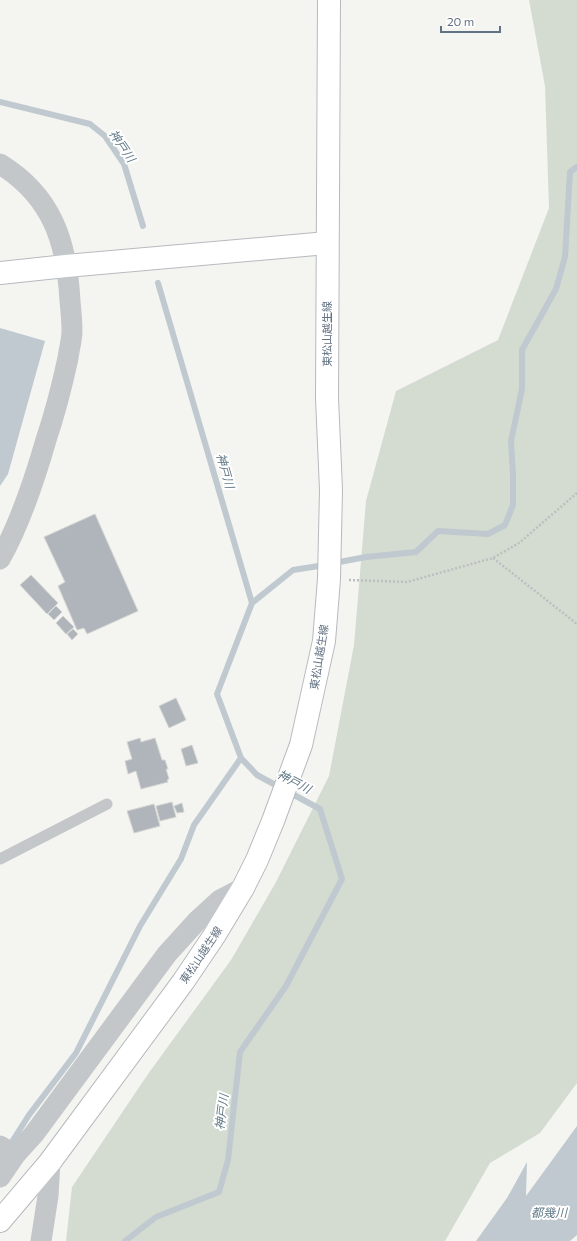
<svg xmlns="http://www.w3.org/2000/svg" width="577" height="1241" font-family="Commissioner,'Noto Sans JP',sans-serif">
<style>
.green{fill:#d4dcd1}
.water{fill:#bfc9cf}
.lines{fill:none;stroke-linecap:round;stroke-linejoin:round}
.stream{stroke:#bfc9cf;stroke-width:6}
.building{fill:#afb5bb;stroke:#d5d6d3}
.secondary-casing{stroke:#b6babf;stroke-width:24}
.primary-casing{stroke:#b6babe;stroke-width:24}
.path{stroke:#bdbec1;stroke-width:2.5;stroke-dasharray:2 2;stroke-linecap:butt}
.lane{stroke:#c4c7ca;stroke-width:11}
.street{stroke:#c4c7ca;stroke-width:21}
.secondary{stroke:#fff;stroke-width:22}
.primary{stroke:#fff;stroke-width:22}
.labels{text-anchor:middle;stroke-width:4;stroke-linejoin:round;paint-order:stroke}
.street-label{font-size:11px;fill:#627183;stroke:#fff}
.water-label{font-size:12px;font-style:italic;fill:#627a88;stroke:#fff}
</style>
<rect width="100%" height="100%" fill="#f4f5f0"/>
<path class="green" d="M529,0H577V1083L540,1133L490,1163L445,1241H66L72,1187L148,1074L231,960L276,882L329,776L354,645L366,501L396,391L498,340L549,208L545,86Z"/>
<path class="water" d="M0,328L45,341L8,474L0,486Z
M577,1126V1235L570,1241H476L507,1198L527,1162L526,1196Z"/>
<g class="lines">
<path class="stream" d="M0,102L90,124L105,136L124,164L143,226
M334,563L366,557L416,552L438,531L488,534L505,525L513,505V475L511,441L522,389V350L556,289L565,257L570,172L577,167
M252,603L293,570L325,565
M8,1148L29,1115L76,1053L140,926L181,859L194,825L241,758
M125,1241L156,1217L219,1192L228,1160L240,1052L286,986L342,879L320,809L257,775L241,758L217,694L252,603L158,283"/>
</g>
<path class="building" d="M95,514L138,611L87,634L84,628L77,630L58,586L65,582L44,537Z
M31,575L58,603L47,614L20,585Z
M56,606L62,612L54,620L48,614Z
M63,616L74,627L66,634L56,623Z
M73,629L78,634L72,640L67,634Z
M176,698L186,720L169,728L159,706Z
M140,738L141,742L155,738L162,760H165L168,769H166L169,779L167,780L168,782L141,789L136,771L128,774L125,761L132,759L127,742Z
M192,745L198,763L186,766L181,749Z
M172,802L176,817L160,821L156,806Z
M182,803L184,812L177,813L174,806Z
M154,804L160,826L134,833L127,811Z"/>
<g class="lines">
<g class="secondary-casing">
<path id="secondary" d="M0,273L66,266L327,243"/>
</g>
<g class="primary-casing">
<path id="primary" d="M0,1221L50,1162L183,982L214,936L243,888L257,860L273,821L301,745L324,641L329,579L331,490L327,398L329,0"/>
</g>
<path class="path" d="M493,558L577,624
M349,580L407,582L493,558L519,543L577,493"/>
<path class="lane" d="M0,859L107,804"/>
<path class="street" d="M0,164C52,196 67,242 70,301C71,311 72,321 72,331C72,340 69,349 68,358C62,386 55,413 46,440C35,478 20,524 0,559
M0,1146L15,1155L34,1134L167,954L197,921L220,900L243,888
M0,1177L15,1155
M41,1241L48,1196L50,1162"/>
<use href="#secondary" class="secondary"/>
<use href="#primary" class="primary"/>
</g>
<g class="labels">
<g class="street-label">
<text transform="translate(327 334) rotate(-90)" y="4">東松山越生線</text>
<text transform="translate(319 657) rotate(-81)" y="4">東松山越生線</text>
<text transform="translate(201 955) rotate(-56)" y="4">東松山越生線</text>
</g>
<g class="water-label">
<text transform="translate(122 146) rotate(56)" y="4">神戸川</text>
<text transform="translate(225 471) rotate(74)" y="4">神戸川</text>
<text transform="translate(294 782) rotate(28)" y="4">神戸川</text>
<text transform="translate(222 1112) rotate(-83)" y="4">神戸川</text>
<text x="549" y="1217">都幾川</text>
</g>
</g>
<path d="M441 26v6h59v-6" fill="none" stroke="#627183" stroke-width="2"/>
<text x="447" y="26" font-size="12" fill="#627183" stroke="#ffffff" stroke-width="3" paint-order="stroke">20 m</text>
</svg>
